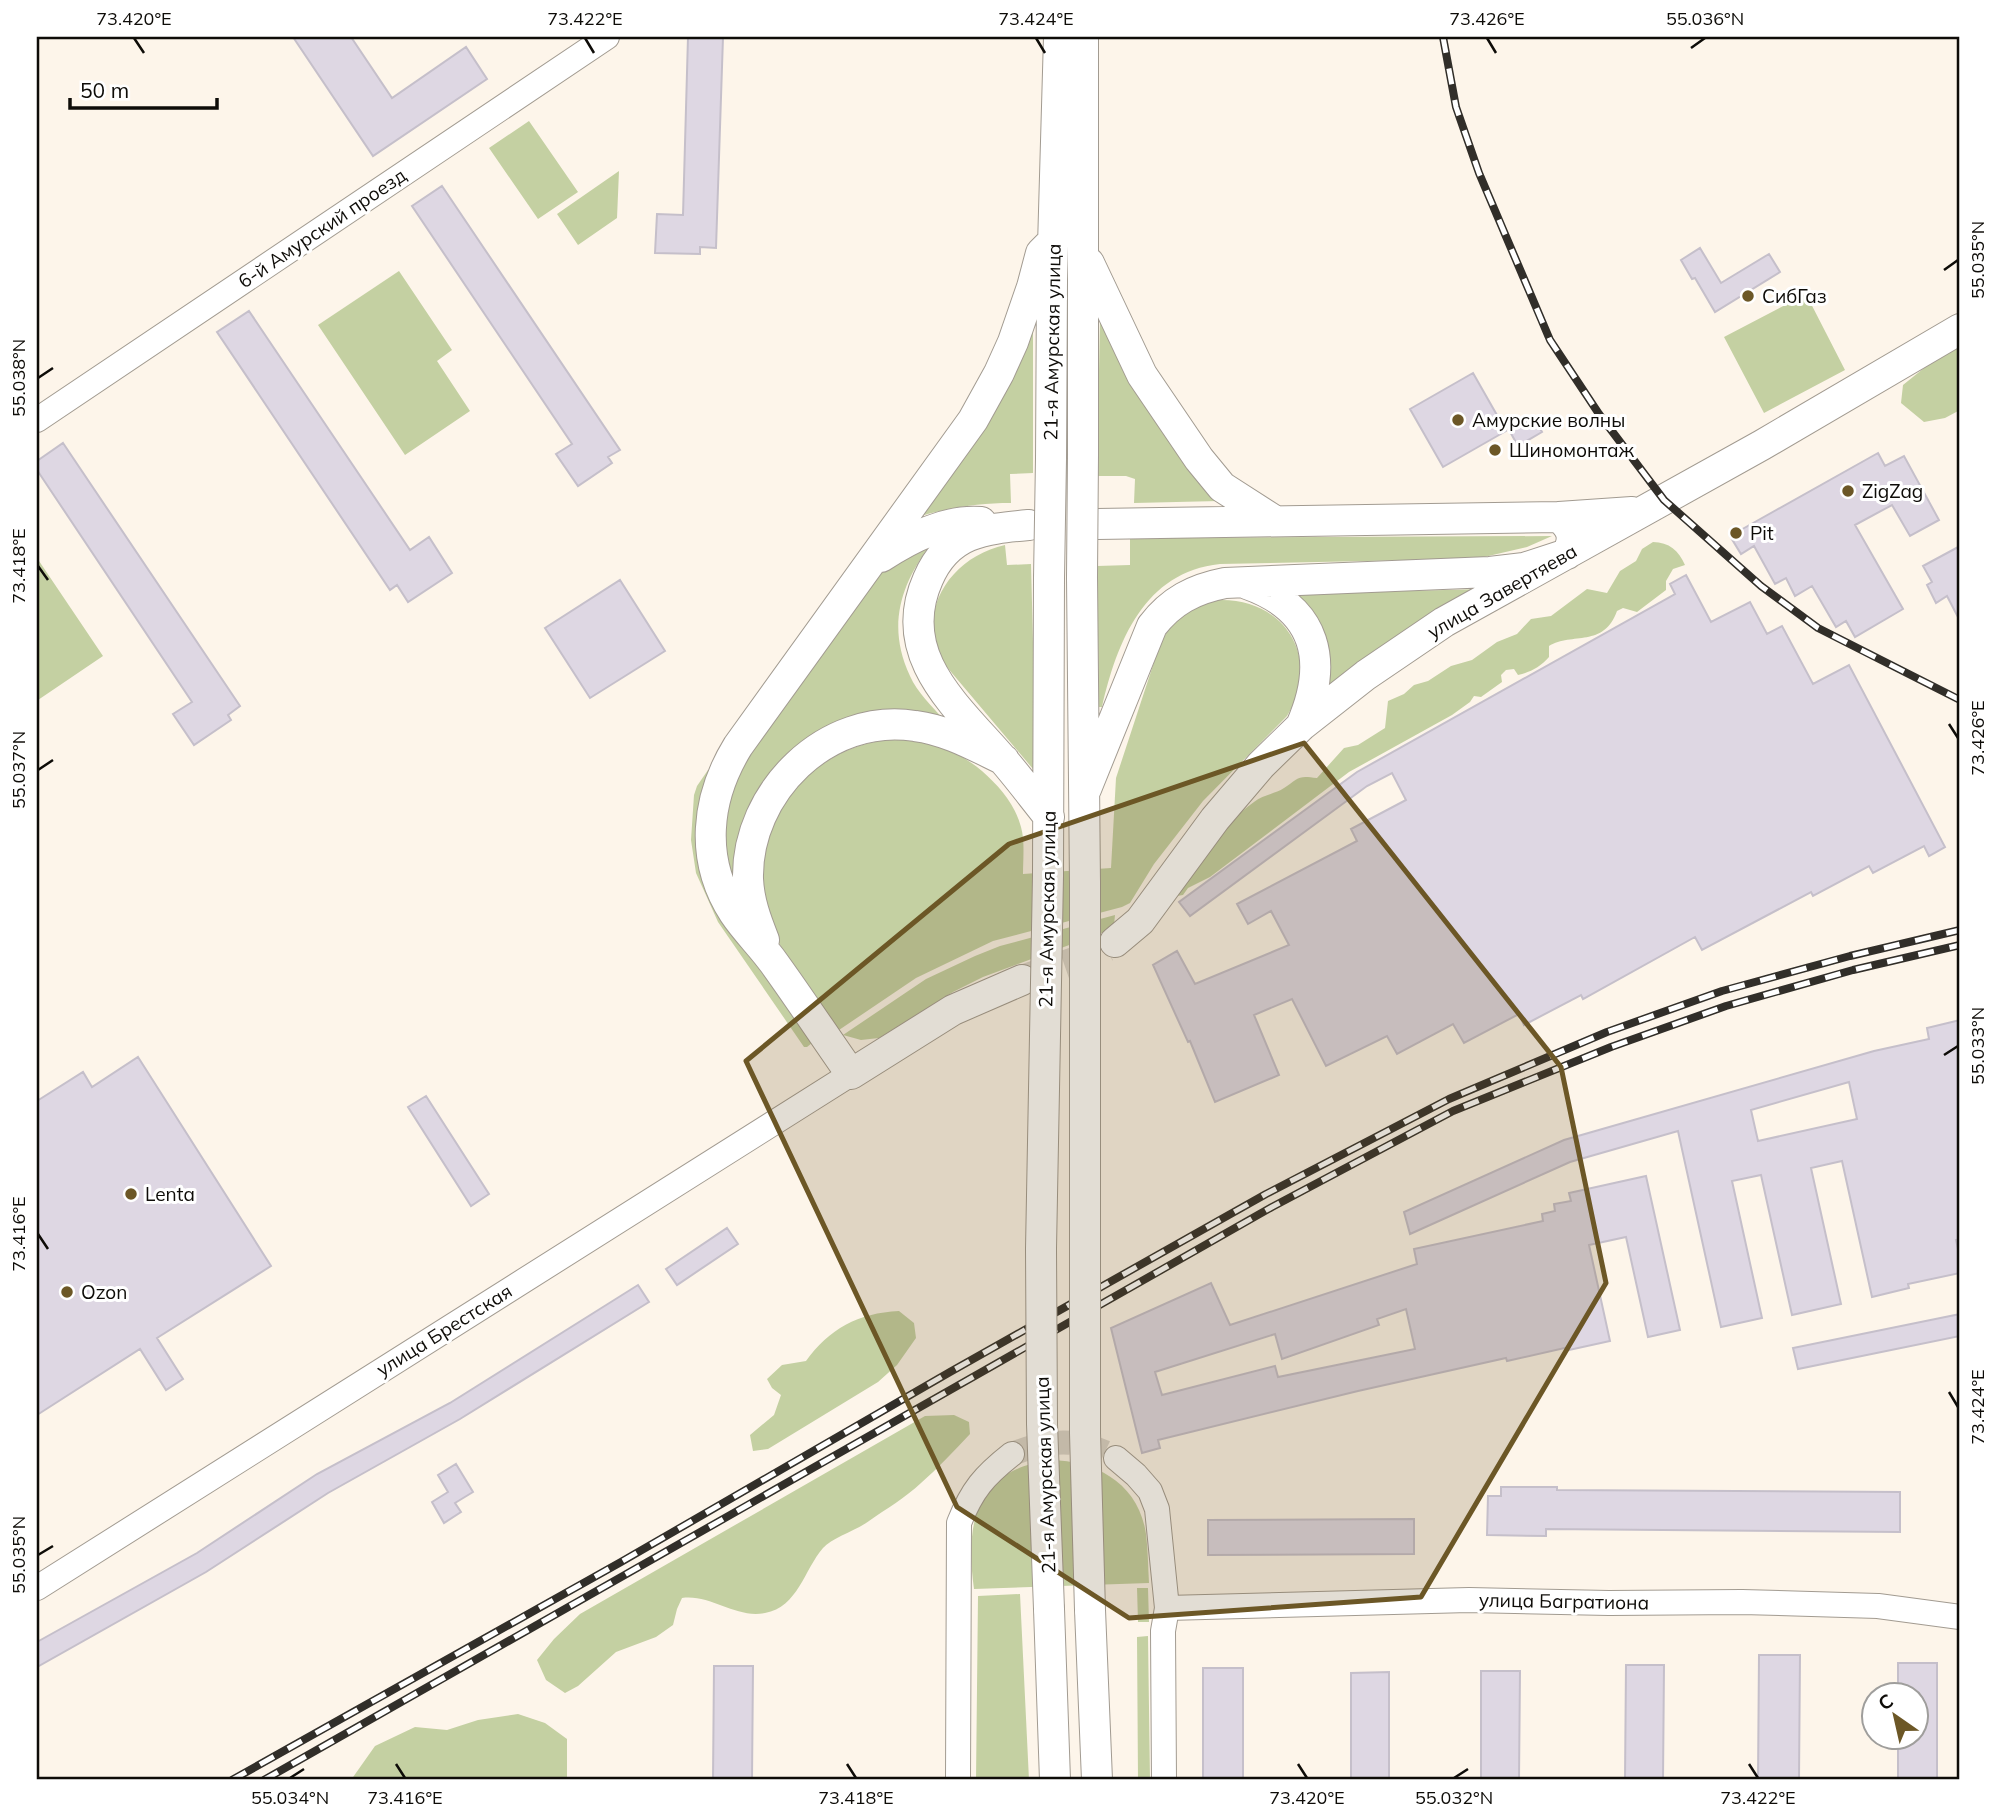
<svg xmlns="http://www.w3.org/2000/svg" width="1997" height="1817" font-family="Mulish,sans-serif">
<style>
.green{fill:#c4d0a2}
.building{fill:#ded7e3;stroke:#c5bfca;stroke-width:2;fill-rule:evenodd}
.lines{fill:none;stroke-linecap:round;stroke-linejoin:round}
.minor-tunnel{stroke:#d9d2c8;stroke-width:24;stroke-dasharray:24 12;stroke-linecap:butt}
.major-tunnel{stroke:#d9d2c8;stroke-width:30;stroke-dasharray:30 15;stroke-linecap:butt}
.minor-casing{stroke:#a29b91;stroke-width:26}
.major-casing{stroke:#a29b91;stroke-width:32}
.minor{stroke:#fff;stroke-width:24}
.major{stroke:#fff;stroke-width:30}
.rail-casing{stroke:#312e29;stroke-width:8}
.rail{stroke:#fff;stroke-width:5;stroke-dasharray:16;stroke-linecap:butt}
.major-bridge-casing{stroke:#a29b91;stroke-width:32;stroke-linecap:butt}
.major-bridge{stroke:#fff;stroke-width:30}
.marked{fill:#6c5726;fill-opacity:0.2;stroke:#6c5726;stroke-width:5;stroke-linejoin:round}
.ticks{fill:none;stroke:#0e0c08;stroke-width:2.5}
.poi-dot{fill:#6c5726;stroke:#fff;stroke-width:2.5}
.labels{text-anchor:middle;stroke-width:6;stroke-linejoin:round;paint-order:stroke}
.street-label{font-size:19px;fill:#0e0c08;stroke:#fff}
.poi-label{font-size:19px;fill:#0e0c08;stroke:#fff;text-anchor:start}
.neatline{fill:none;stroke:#0e0c08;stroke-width:2.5}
.ticks-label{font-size:18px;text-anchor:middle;fill:#0e0c08}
</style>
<rect width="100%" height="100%" fill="#fdf5ea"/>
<path class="green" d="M529,121L578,192L538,219L489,148Z
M619,171L617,218L578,245L557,214Z
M399,271L452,350L437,361L470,411L405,455L318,325Z
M1806,294L1845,370L1764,413L1724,337Z
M1100,318L1219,501L1134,503L1135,479L1126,476H1097Z
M1033,321V473L1010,474L1011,503C979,503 952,507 921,516Z
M1960,345V410L1945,418L1924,422L1901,403L1903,385L1934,360Z
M1552,536L1527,547L1484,557L1463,559L1220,564C1144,572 1117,642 1102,707H1099L1097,566L1130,565V538Z
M1653,542C1669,542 1679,551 1685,565L1673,569L1666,581V590L1637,612L1623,608L1617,611C1604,648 1572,632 1549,646V657C1540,667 1531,672 1518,675L1514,669L1506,670L1501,675L1502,682L1481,697L1474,696L1470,702L1452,715L1349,772L1210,877L1188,888L1183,895L1177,896V892C1200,860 1221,825 1254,802C1262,795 1275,794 1284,788C1299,778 1297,775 1317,778L1344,748L1358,745L1385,728L1388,701L1404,694L1414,685L1428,681L1451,666L1472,660L1497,642L1517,634L1531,619L1551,616L1587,589L1607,593L1620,571L1636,561L1642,549Z
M930,545C900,586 887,627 910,676C917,692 932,706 943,719L811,743L737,898L721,843L731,776L879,573Z
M1005,545L1007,565L1031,564L1036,760L1035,768L1033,769L946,666C912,614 950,557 1005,545Z
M37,558L103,656L38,700L37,699Z
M1483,589L1328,694L1293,594Z
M1217,600C1284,597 1323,658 1287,716L1203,801L1154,864L1130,903L1122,907L993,941L916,978L839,1030C812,993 776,953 766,907C740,782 883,688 982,771C999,786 1015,804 1021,827C1025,841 1023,859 1023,874L1111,868L1116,778L1159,647C1170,621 1190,608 1217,600Z
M708,770L711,772L701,816L812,1043L807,1047H804L718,922L696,873L691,840L694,795L697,786Z
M1115,915L1114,925L1107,931L983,977L953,992L879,1038L861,1040L843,1035L926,979L975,956L1000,946Z
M899,1311L914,1323L916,1338L897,1365L878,1382L768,1449L753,1451L750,1435L774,1415L781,1395L772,1388L767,1379L782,1365L806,1361C829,1329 858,1313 899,1311Z
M954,1415L969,1422L970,1434C954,1451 938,1468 921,1483C905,1498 886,1509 869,1521C857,1530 832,1538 823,1548C804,1570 798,1607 765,1613C736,1619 711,1594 682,1598L677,1609L673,1625L656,1637L616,1652L578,1686L565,1693L546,1680L537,1660L554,1639L580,1614L925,1416Z
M1051,1460C1097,1461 1139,1484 1146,1534C1148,1550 1148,1567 1149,1583L974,1589C965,1523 975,1470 1051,1460Z
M1137,1588H1148L1149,1622H1138Z
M1020,1594L1029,1780H976L978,1596Z
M1148,1636L1150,1780H1138L1137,1637Z
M518,1714L545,1723L567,1739V1780H351L375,1746L415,1727L447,1730L478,1720Z"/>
<path class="building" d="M293,37H351L392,98L466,47L487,79L373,156Z
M688,37H723L716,248L700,247V254L655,253L657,214L683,215Z
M442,186L620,450L608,457L612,463L578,486L556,454L572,444L412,206Z
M1700,248L1721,283L1769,254L1780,272L1715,312L1695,278L1692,279L1681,260Z
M249,311L410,550L429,537L452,573L408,602L397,585L390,590L217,332Z
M1473,373L1506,431L1443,467L1410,409Z
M1533,417L1542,432L1518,446L1509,430Z
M63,443L240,706L228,715L231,720L194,745L173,714L192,702L37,470V461Z
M1878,453L1885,466L1904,456L1939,520L1910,536L1892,505L1855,525L1903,609L1855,637L1846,621L1836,627L1812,586L1795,596L1786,578L1775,584L1754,546L1741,554L1730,536Z
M1960,546V621L1947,596L1936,603L1927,585L1932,582L1923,566Z
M1686,575L1711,622L1750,602L1767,634L1782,626L1813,684L1849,665L1945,847L1929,856L1924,846L1873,873L1869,866L1813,896L1811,892L1702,950L1695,937L1583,999L1581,995L1524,1025L1519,1014L1464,1043L1453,1024L1397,1054L1387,1036L1326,1066L1292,999L1254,1015L1279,1075L1215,1102L1190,1041L1188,1042L1153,965L1177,951L1195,984L1289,945L1271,911L1248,924L1237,904L1357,841L1351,829L1406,800L1392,773L1367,786L1190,916L1179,902L1357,772L1675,594L1670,584Z
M620,580L665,651L590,698L545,628Z
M1960,1020V1239L1956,1240L1960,1258V1273L1908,1284L1909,1288L1872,1297L1842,1161L1811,1168L1841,1304L1792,1315L1761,1175L1732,1181L1762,1318L1721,1327L1678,1131L1570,1162L1410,1234L1404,1212L1564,1140L1874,1051L1929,1039L1927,1028ZM1849,1082L1857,1119L1758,1141L1751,1110Z
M138,1057L271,1266L157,1338L183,1379L166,1390L140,1349L37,1415V1101L83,1072L92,1087Z
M426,1096L489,1194L471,1206L408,1107Z
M1646,1176L1680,1330L1648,1337L1626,1237L1589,1245L1610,1341L1569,1350V1347L1507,1361L1506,1358L1358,1391L1158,1440L1160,1448L1142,1453L1111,1328L1211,1283L1230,1325L1417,1264L1414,1249L1543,1221L1542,1214L1555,1211L1554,1204L1571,1201L1569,1193ZM1406,1309L1415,1349L1278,1377L1275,1366L1162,1395L1155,1372L1275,1334L1282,1359L1379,1325L1377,1319Z
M727,1228L738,1244L677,1285L666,1269Z
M638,1285L649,1302L460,1419L328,1493L206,1572L37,1667V1642L197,1553L317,1474L450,1403Z
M1960,1314V1336L1798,1369L1793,1348Z
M456,1464L473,1492L455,1503L461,1512L444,1523L432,1502L448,1492L438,1475Z
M1501,1487H1557V1490L1900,1492V1532L1546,1529V1536L1487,1535L1488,1496H1501Z
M1414,1519V1554L1208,1555V1520Z
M1759,1655H1800L1799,1780H1758Z
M1898,1663H1937V1780H1898V1737H1916V1695H1898Z
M1626,1665H1664L1663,1780H1625Z
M714,1666H753L752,1780H713Z
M1203,1668H1243V1780H1203Z
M1481,1671H1520L1519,1780H1481Z
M1389,1672V1780H1351V1673Z"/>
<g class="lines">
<path class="minor-tunnel" d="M1012,1454C1050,1439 1080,1437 1116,1458"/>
<path class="major-tunnel" d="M1022,980L1083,959L1106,947"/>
<g class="minor-casing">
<path id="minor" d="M37,420L607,37
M1116,1458L1136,1475L1150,1491L1157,1509L1167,1608L1163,1631L1164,1780
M37,1588L851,1074
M1167,1608L1469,1600L1609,1603L1742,1602L1878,1606L1960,1617
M958,1780L959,1523C972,1490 984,1476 1012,1454"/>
</g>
<g class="major-casing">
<path id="major" d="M1089,263L1142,375L1199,459L1222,487L1275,521
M1083,455V37
M1051,459L1052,281L1059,37
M1097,524L1559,517L1632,512
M1029,525C984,529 948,532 928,579C895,653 953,703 998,754C1016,774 1032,796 1049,817
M881,557C910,538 946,519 981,522
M1082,577L1085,884
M1247,584C1318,609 1329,662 1301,726
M1086,789L1152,626C1171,601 1194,589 1225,583L1490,572L1524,568L1567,554C1575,538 1573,529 1559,517
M1048,876L1049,578
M764,940C756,920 749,901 748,879C746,792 827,712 915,726C947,730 975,746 1004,760
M1115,942L1140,921L1215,819L1261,765L1301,726L1366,675L1444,622L1762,445L1960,329
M1022,980L953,1010L851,1074C825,1037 800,999 774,963C762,946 746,931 734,913C699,859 706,798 738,746L973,420L999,373L1013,342L1032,287L1041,253L1053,241
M1049,1609L1055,1780
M1090,1610L1097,1780"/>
</g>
<use href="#minor" class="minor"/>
<use href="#major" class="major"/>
<g class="rail-casing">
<path id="rail" d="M1443,37L1456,107L1479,173L1550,340L1599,414L1664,500L1761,586L1818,628L1960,700
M232,1780L621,1562L950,1372L1266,1194L1449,1099L1607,1032L1722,991L1850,956L1960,930
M264,1780L1272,1207L1453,1111L1611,1047L1726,1006L1853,970L1960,945"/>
</g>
<use href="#rail" class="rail"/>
<g class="major-bridge-casing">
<path id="major-bridge" d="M1082,577L1083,455
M1049,578L1051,459
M1048,876L1041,1249L1042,1424L1049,1609
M1085,884V1433L1090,1610"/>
</g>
<use href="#major-bridge" class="major-bridge"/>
</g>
<path class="marked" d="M1304,743L1561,1067L1606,1283L1421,1597L1129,1618L957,1507L746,1061L1009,844Z"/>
<path class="ticks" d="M134,38L144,53M585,38L594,53M1036,38L1045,53M1487,38L1496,53M1691,48L1705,38M1944,270L1958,260M38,378L53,368M38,566L48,580M1949,724L1958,738M38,770L53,760M1944,1055L1958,1046M38,1234L48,1249M1949,1392L1958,1407M38,1555L53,1546M396,1764L405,1778M847,1764L856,1778M1298,1764L1307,1778M1749,1764L1758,1778M290,1778L304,1769M1454,1778L1468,1769"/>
<g class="poi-dot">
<circle cx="1748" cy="296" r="7"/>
<circle cx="1458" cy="420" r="7"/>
<circle cx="1495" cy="450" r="7"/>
<circle cx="1848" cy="491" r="7"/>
<circle cx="1736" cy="533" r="7"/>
<circle cx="131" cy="1194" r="7"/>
<circle cx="67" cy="1292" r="7"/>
</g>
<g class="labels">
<g class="street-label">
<text transform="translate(322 228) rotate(-34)" y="7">6-й Амурский проезд</text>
<text transform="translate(1052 342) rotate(-89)" y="7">21-я Амурская улица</text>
<text transform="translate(1502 591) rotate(-30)" y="7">улица Завертяева</text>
<text transform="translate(1047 909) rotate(-89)" y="7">21-я Амурская улица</text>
<text transform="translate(444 1330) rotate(-32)" y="7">улица Брестская</text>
<text transform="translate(1045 1475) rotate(-92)" y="7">21-я Амурская улица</text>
<text transform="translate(1564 1601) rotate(1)" y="7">улица Багратиона</text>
</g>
<g class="poi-label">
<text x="1762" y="303">СибГаз</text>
<text x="1472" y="427">Амурские волны</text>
<text x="1509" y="457">Шиномонтаж</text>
<text x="1862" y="498">ZigZag</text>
<text x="1750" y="540">Pit</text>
<text x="145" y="1201">Lenta</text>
<text x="81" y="1299">Ozon</text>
</g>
</g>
<rect width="1997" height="1817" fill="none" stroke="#ffffff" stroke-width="77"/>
<g transform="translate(1895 1716) rotate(326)"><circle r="33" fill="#ffffff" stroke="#9f9e9c" stroke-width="2"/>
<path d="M0-5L12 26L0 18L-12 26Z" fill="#6c5726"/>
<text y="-10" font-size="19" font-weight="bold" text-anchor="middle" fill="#0e0c08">С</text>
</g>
<path d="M70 98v10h147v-10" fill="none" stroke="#0e0c08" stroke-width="3.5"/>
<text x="80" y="98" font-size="21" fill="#0e0c08" stroke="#ffffff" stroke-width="5" paint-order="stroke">50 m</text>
<rect x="38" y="38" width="1920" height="1740" class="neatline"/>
<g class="ticks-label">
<text x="134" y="25">73.420°E</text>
<text x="585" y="25">73.422°E</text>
<text x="1036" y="25">73.424°E</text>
<text x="1487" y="25">73.426°E</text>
<text x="1705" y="25">55.036°N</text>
<text transform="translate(1978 260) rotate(-90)" y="6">55.035°N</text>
<text transform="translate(19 378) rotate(-90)" y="6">55.038°N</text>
<text transform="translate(19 566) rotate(-90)" y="6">73.418°E</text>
<text transform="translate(1978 738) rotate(-90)" y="6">73.426°E</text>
<text transform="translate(19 770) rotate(-90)" y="6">55.037°N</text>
<text transform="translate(1978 1046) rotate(-90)" y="6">55.033°N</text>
<text transform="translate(19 1234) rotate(-90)" y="6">73.416°E</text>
<text transform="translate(1978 1407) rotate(-90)" y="6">73.424°E</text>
<text transform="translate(19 1555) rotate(-90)" y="6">55.035°N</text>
<text x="290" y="1804">55.034°N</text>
<text x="405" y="1804">73.416°E</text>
<text x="856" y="1804">73.418°E</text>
<text x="1307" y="1804">73.420°E</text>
<text x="1454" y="1804">55.032°N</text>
<text x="1758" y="1804">73.422°E</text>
</g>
</svg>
